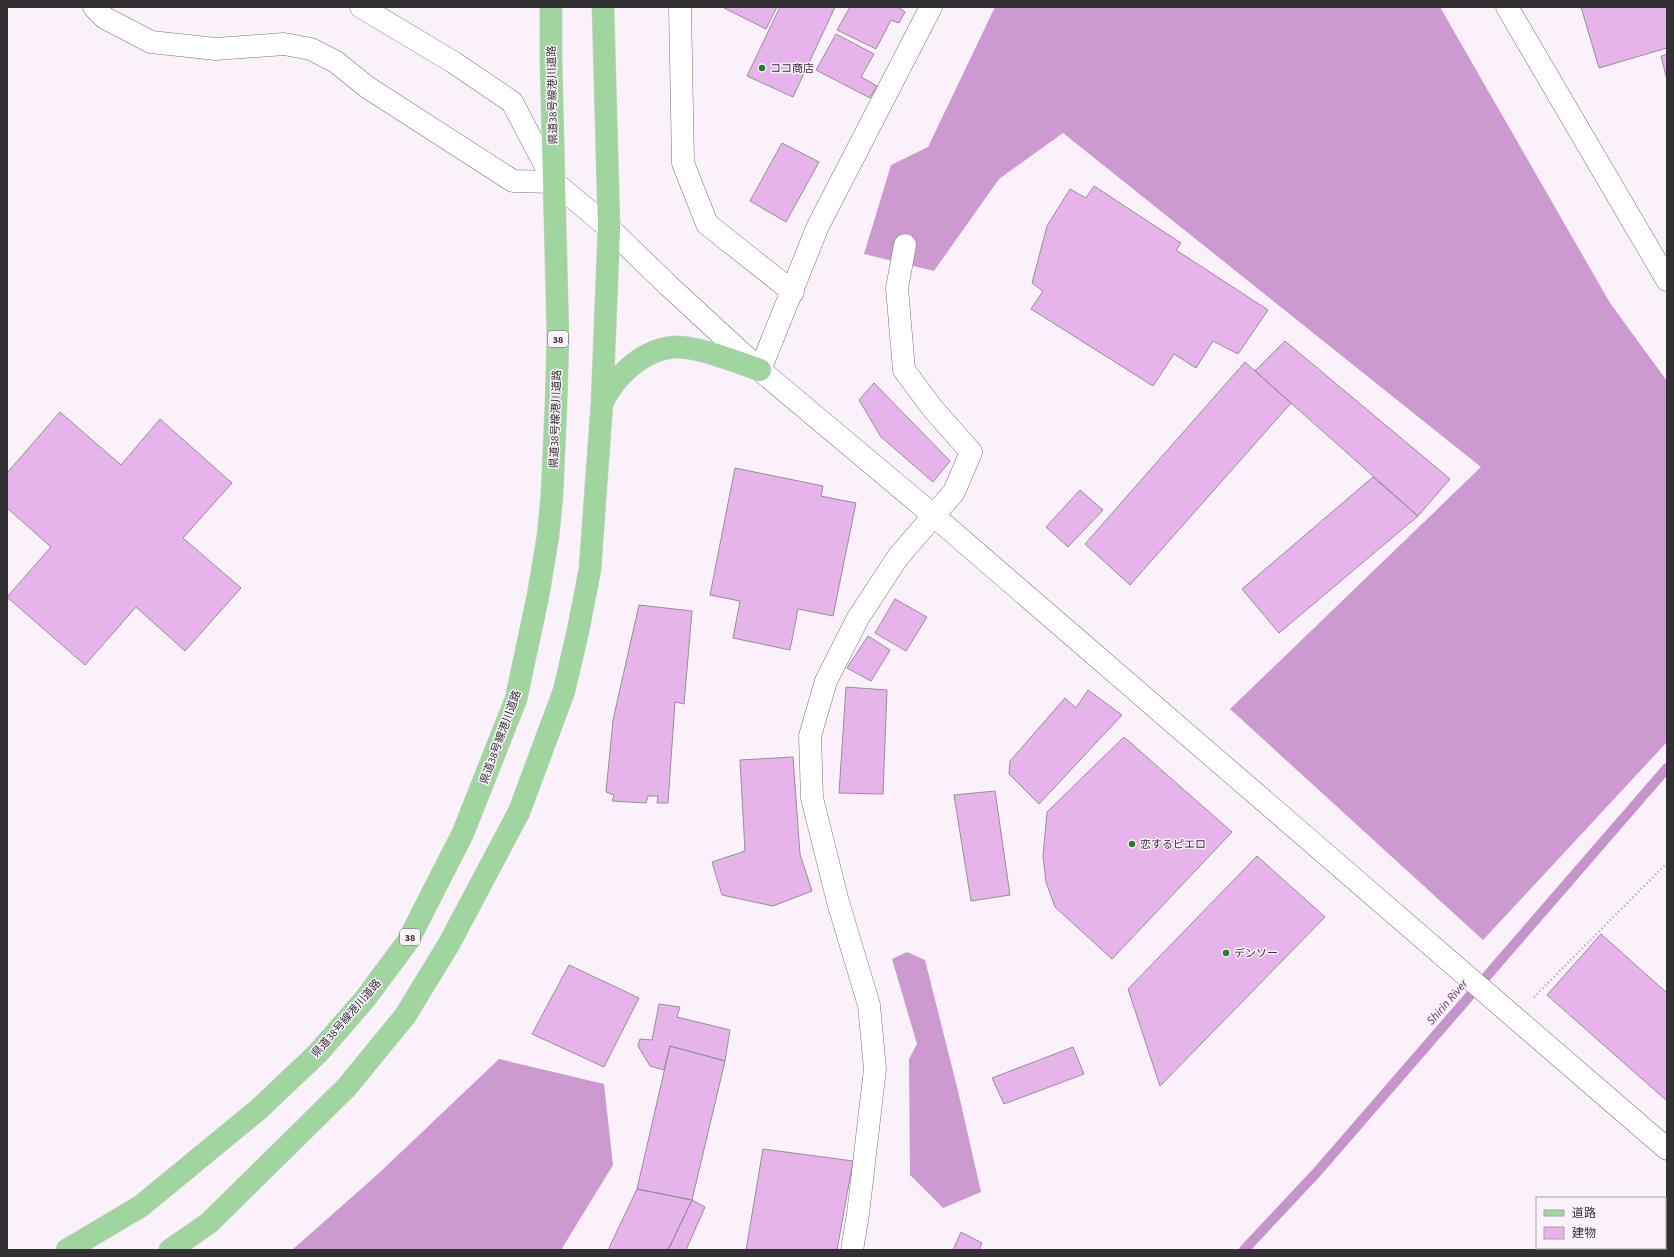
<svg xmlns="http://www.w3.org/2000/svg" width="1674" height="1257" font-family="'Source Sans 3','Noto Sans JP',sans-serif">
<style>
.forest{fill:#cc9ad0}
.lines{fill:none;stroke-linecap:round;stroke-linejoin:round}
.stream{stroke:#c594ca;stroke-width:10}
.building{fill:#e6b3eb;stroke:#978f98}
.minor-casing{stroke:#79727a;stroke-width:23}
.major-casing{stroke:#d6d6d6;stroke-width:23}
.path{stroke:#a7a1a8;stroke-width:2.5;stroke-dasharray:1 3;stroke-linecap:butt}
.minor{stroke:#fff;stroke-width:22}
.major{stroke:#a0d59f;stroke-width:22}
.poi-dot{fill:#287d29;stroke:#faf1fb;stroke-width:1.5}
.labels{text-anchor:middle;stroke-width:3;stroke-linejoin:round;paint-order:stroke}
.shield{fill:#faf1fb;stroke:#6f6a6f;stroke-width:1}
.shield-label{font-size:10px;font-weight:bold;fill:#333033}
.poi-label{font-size:11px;fill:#333033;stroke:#faf1fb;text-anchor:start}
.street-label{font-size:11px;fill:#333033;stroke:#faf1fb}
.water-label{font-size:12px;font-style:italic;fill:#6c3072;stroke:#faf1fb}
</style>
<rect width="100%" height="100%" fill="#faf1fb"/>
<path class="forest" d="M995,7H1440L1610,303L1667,381V742L1483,940L1230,709L1481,467L1063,133L999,179L934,271L864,254L891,165L928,147Z
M907,952L925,960L958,1091L981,1192L943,1208L910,1175L909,1059L917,1044L892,959Z
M499,1059L604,1084L613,1165L561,1250H292L378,1174Z"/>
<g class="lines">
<path class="stream" d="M1244,1250L1318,1171L1667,768"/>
</g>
<path class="building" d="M725,7H777L766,29L724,8Z
M780,7H835L793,97L747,76Z
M850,7H898L905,12L899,23L891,20L876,49L837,30Z
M1581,7H1667V48L1599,68Z
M836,34L874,54L861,77L877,86L870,98L816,70Z
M1667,54V80L1661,56Z
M782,143L819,162L786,222L750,201Z
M1094,186L1181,243L1176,250L1268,310L1238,354L1213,341L1196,368L1174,354L1153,386L1031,309L1043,291L1032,283L1047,226L1070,189L1086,198Z
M1285,341L1450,479L1418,516L1255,371Z
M1245,362L1291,403L1130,585L1085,544Z
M874,383L950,461L933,482L881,437L859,400Z
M60,412L121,465L160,419L232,483L183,538L241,588L185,651L136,607L85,665L7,597L51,547L7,508V473Z
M735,468L823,486L821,496L856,503L833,616L798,609L790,650L733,638L740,601L710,595Z
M1373,477L1418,516L1279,633L1242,589Z
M1080,490L1103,510L1068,547L1046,527Z
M895,599L927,617L906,651L875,633Z
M639,605L692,611L684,704L675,702L668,803H657L658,796H648L646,803L612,801L614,795L606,792L613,720Z
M868,636L890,650L871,681L847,668Z
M846,687L887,690L883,794L839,793Z
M1088,690L1122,715L1039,804L1009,774L1010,761L1065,698L1076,708Z
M1124,737L1232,832L1112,959L1055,907L1046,882L1043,856L1047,812Z
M793,757L800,854L812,891L773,906L722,895L712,862L745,851L740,760Z
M995,791L1010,895L971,901L954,795Z
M1257,856L1325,917L1160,1086L1128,989Z
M1601,934L1667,993V1101L1547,995Z
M569,965L639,998L604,1067L532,1034Z
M659,1004L680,1007L677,1017L730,1030L725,1061L670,1046L664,1070L650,1066L638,1046L640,1039L652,1040Z
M670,1046L725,1061L692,1200L637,1189Z
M1073,1047L1084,1074L1004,1104L992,1078Z
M763,1149L853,1161L837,1250H746Z
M637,1189L692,1200L668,1250H608Z
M692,1200L705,1207L686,1250H668Z
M961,1232L982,1243L979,1250H953Z"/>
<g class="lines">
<g class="minor-casing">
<path id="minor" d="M94,7L105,18L151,42L216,49L284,44L311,49L336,62L367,87L513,181L554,182
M361,7L453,62L512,102L554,182L609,228L669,286L760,370L933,515L1667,1149
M680,7L683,163L707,224L793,292
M1507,7L1667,280
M760,370L818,226L931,7
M852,1250L858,1214L875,1069L869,1005L838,902L812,798L810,736L826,681L858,618L898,557L954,492L971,452L933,409L904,370L897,288L905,245"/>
</g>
<g class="major-casing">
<path id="major" d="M603,401C617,375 642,350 674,347C698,346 736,362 760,370
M67,1250L141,1206L259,1109L318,1053L365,999L408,941L463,833L516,699L538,596L548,536L552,495L556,404L558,339L551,61V7
M170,1250L209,1223L346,1088L405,1016L449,944L519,812L564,691L578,631L590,569L602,403L609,228L603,7"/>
</g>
<path class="path" d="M1534,997L1667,863"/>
<use href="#minor" class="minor"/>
<use href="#major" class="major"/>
</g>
<g class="poi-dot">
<circle cx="762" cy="68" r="4"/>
<circle cx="1132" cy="844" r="4"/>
<circle cx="1226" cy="953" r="4"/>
</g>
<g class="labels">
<g class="shield">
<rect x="548" y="331" width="20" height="16" rx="3"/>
<rect x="400" y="929" width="20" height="16" rx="3"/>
</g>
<g class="shield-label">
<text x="558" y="343">38</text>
<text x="410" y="941">38</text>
</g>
<g class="poi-label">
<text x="770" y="72">ココ商店</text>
<text x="1140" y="848">恋するピエロ</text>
<text x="1234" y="957">デンソー</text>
</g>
<g class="street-label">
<text transform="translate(552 95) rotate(-91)" y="4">県道38号線港川道路</text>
<text transform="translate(555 419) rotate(-88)" y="4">県道38号線港川道路</text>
<text transform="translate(500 737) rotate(-70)" y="4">県道38号線港川道路</text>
<text transform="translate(346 1018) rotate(-49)" y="4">県道38号線港川道路</text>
</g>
<g class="water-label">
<text transform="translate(1447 1002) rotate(-49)" y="4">Shirin River</text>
</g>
</g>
<rect width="1674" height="1257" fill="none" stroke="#333033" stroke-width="16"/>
<rect x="1536" y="1197" width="130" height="52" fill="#faf1fb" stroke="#aaa4ab"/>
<rect x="1544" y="1210" width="20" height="6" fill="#a0d59f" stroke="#aaa4ab"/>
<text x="1572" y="1217" font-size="12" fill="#333033">道路</text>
<rect x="1544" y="1227" width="20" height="12" fill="#e6b3eb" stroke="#aaa4ab"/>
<text x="1572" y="1237" font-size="12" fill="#333033">建物</text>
</svg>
